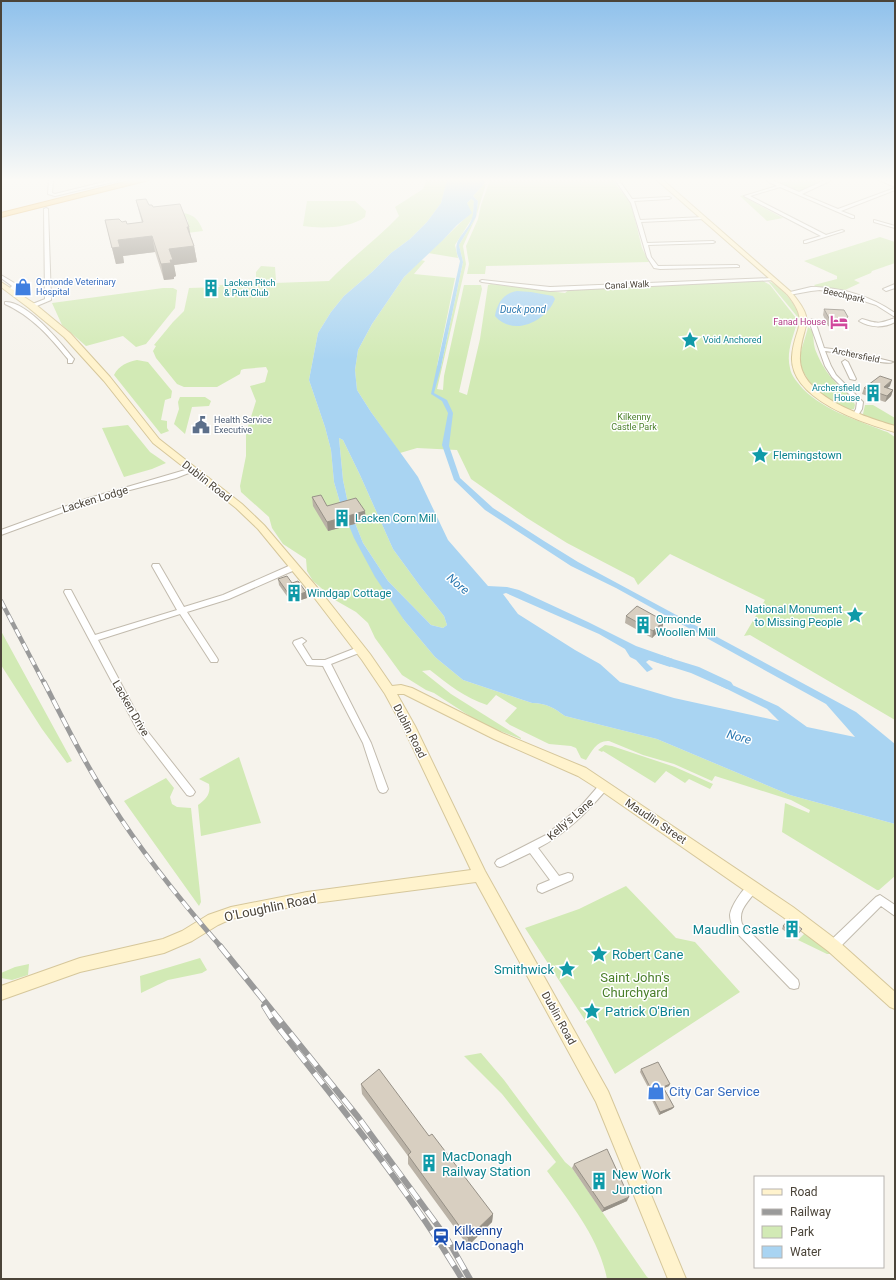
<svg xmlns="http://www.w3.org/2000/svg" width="896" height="1280" font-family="Roboto,sans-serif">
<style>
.green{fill:#d2eab5}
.water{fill:#a9d4f2;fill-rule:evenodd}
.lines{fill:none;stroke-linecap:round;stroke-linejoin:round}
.canal{fill:#a9d4f2;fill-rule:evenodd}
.street-casing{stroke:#c2bbae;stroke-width:2}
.secondary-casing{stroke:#d6c79b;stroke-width:2}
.highway-casing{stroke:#e0a43c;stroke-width:2}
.street{fill:#fff;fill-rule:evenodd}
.secondary{fill:#fff3cd;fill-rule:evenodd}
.highway{fill:#ffcf6e;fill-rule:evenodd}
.rail-far2-casing{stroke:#9a9a9a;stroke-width:4.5}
.rail-far1-casing{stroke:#9a9a9a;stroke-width:5}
.rail-casing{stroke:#9a9a9a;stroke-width:6}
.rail-far2{stroke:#fff;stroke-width:3;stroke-dasharray:8;stroke-linecap:butt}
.rail-far1{stroke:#fff;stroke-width:3.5;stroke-dasharray:10;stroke-linecap:butt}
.rail{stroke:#fff;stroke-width:4.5;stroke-dasharray:14;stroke-linecap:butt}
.wall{fill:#bab2a6}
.shaded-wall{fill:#979187}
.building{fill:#d8cfc1;stroke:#979187}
.labels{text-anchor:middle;stroke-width:3;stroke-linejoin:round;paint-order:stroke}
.far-shop-label{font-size:9px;fill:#366cbe;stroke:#fff;text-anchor:start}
.far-culture-label{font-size:9px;fill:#0d838f;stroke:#fff;text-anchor:start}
.far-street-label{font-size:9px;fill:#4b4439;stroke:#fff}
.far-hotel-label{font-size:9px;fill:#b23c85;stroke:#fff;text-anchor:end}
.far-park-label{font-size:9px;fill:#4a7f2a;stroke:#fff}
.far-service-label{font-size:9px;fill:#4e5e75;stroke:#fff;text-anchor:start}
.far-water-label{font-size:10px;font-style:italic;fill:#2e7ab2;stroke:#fff}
.culture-label{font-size:11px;fill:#0d838f;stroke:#fff;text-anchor:start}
.street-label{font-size:11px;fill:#4b4439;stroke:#fff}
.water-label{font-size:12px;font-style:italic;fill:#2e7ab2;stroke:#fff}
.near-street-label{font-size:13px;fill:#4b4439;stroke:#fff}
.near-culture-label{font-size:13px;fill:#0d838f;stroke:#fff;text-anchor:start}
.near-park-label{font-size:13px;fill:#4a7f2a;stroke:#fff}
.near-shop-label{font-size:13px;fill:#366cbe;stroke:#fff;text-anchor:start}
.near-transit-label{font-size:13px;fill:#164399;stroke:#fff;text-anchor:start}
</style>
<rect width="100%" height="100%" fill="#f6f3ec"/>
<path class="green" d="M427,180H447L441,203L427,222L410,239L391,253L372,272L344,296L331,312L318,333L309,380L325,427L331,450L334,482L341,506L404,620L435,657L463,680L532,703C546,703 554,708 565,716L657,739L790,795L895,824V876L879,890H877L782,832L785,803L809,813L810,810L791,800L715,776L712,781L674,764L643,755L609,741C597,740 592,751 586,760L581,758L576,748L571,746L549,744L510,725L505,721L517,708L496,695L487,705C465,698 448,684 430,670L422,671L451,694L521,738V739L482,724L434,693L426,690L402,675L375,638L368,623L356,612L335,600L313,581L307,571L306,559L283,544L272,528L269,517L241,492L240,486L246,456V433L256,401L250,386L265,382L268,371L266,367L244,369L241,370L240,374L217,387H184L177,384L156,358L153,351L156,346L154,345L173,322L184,311L189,288L220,287L219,285L329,281C351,258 377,239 399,216L395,207L423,189Z
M490,180H615L616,185L631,203L642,248L649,262L486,266L485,274H467L469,264L466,246L478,219L481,205Z
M792,180L826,181L799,192L778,183Z
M484,184H486L476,217L463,246L466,264L437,389L443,390L444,376L464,285H481L482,289L459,392L467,395L480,339L488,285L491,284L565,293L571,288L763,281L770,285L796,318L797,323C793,337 786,353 790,368C791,376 798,383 803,389C827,412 855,419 884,431C889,432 891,435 895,437V720L750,635L744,636L765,600L670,554L638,585L634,578L567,543L527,518L471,479L457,450L417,448L400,453L371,412L357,390L355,370L358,350L372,324L404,277L421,260L425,261L414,274L455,278L437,366L441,367L463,262L459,245L476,217L478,201L473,196Z
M744,195L746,198L783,218L767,221L740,196Z
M471,199L474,201L473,217L455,245L458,258L428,253C443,241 456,226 471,213L467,203Z
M307,201H355L366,211L365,217C351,228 321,229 303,226Z
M182,213C194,214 199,220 203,231L187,233L188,221Z
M880,237L895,242V263L872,271L871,273L854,280L860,283L845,290H840L843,291L824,288L825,287H816L814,285L837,279V276L804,261Z
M261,266L275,267L276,280H266L256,277V272Z
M768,281C781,285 798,306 800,320Z
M163,288H173L177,290L175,308L146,344L136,347L123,336L86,346L62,325L52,303Z
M808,327L812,330C814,336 813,343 815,349C821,365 830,378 842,389H844L852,397L855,405L854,409C835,412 801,380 800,360C800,350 806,337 808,327Z
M137,360L148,362L172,391L171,398L165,400L161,420L167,421V428L169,431L161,434L114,375C119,365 128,362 137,360Z
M180,397H205L211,401L209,406L192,407L185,434L174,424L179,409L178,402Z
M865,405H873L895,418V426L865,417L863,414Z
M128,425L150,452L166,463L152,469L124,477L102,428Z
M339,438L343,440L360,475L393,549L420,586L444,616L447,625L443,628L431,625L388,581L363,543L349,508L343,480Z
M1,631L72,761L67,763L42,729L1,665Z
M605,745L612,746L675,767L713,784L710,789L689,779L685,783L666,771L655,783L603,751L602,752L598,750Z
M239,757L261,823L201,836L198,805C206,799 211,794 209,784L199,779Z
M166,778L174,788L170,797L172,804L177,807L191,808L201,902L199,906L124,801Z
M626,886L676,938L695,942L740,992L615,1074L590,1028L525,928L579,909Z
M805,933L831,954H827L798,940Z
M200,958L207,970L202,973L168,980L141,993L140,976Z
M29,964L28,975L12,980L1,978V973L15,967Z
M481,1053L504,1080L565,1162L572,1168L647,1277L650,1279H607C599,1238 571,1204 547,1171L556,1162L502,1094L464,1056Z"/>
<path class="water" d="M447,180H485L484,184L473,196L478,201L476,217L459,245L463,262L441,367L434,393L447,400L453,413L449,446L460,478L493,508L544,541L578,562L856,712L895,744V824L790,795L657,739L565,716C554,708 546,703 532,703L463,680L435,657L404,620L375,577L354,538L341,506L334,482L331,450L325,427L309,380L318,333L331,312L344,296L372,272L391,253L410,239L427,222L441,203ZM471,199L474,201C473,206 474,213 472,218C466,236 449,239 460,261L431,394L442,401L448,413L442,445L454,480L485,510L571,566L616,588L826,704L855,737L807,727L778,706L715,677L711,681L767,709L779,721L674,698L620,682L600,664L575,650L518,614L503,594L506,593L599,634L625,649L630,657L636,660L647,672L653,669L646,662L649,660L670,667L674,663L673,659L636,646L588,622L519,590L507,587L488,586L448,540L418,477L371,412L357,390L355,370L358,350L372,324L404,277L443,240L457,225L472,213L467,203ZM339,438L343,440L360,475L393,549L420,586L444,616L447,625L443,628L431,625L388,581L363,543L349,508L343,480Z
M517,291L531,292L553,296L555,299C546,322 513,337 495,316C497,303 504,293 517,291Z"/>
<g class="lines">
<path class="canal" d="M660,655L699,667L731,682L733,685L731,688L727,689L691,673L656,662L654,659L656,656Z"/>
<g class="street-casing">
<path id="street" d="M49,180H53L52,193L55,194L112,180H121L55,196L48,194Z
M615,180H619L632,199L669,197L671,198L669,199L634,201L640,220L704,217L706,218L704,219L641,222L647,243L713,241L715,242L713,243L648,245L651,257L658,266L737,265L739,266V267L660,269L654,268L647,257L631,203Z
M772,180L799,192L825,180H832L802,194L838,209L895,188V190L841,211L854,216V218H852L780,187L750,196L826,235L842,230L844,231L806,243H804V241L821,236L744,196L777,186L765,180Z
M879,180H886L895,184V187Z
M46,208L48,209L51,300L32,308L29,306L30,305L45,299L44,209Z
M874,220L895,226V228L874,222Z
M1,275L16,284L17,288L13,291H9L8,290L12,286L1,278Z
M773,278L775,279V280L550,291L482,282L480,281L482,280L550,287Z
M895,284V288L886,291L883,289Z
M811,287C840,287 871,296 895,313V317L876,305L842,294L820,290L811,291L789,295L786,293Z
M5,302C27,301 60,342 73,358L74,359L72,363H68V359C50,337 32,316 5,304Z
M895,318V322C884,328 870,328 859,321L862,319C878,324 879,324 895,318Z
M812,319L815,321L824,348L848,351L893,362C887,366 838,352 825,351L831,366L836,375L863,402L862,409L857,417H853L852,416L856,409L857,402L832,377L825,366L809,321Z
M845,360L848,362L856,379L855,380L850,379L842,362Z
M192,468L194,469V471L176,478L130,490L91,502L1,535V530L86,499Z
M153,564H159L184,607L223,595L291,565H294L298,567L297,569L229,599L187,612L217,658L218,660L217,662H211L180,614L98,640L144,727L193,789L195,792L193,795L190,796L187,795L138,731L64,592L65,590H71L95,635L177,610L152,566Z
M302,638L306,641L302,644L312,660H325L361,646L365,649L364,651L331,664L371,743L388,789L386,792L383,793L380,792L378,789L363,743L323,666L307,665L293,643L294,641Z
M604,782L607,783L609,786L607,789C587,812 566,834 538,848L559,876L568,873L572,874L573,877L572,880L542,893L538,891L537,888L538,885L550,880L530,853L503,866L500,867L497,866L495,863L497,860L546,835L581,806L601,783Z
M752,883L756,885L757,888C751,901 737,908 742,924L798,980L799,984L798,988L794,989L790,988L734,930C732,925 730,920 730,915C731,906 744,886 752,883Z
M880,895L895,905V916L881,906L837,950L833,951L829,950L828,946L829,942L876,897Z"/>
</g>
<g class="secondary-casing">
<path id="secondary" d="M657,180H663L791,292C818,324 802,322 800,356C797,396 865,417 895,426V432C862,423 790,399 792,357C794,326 811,324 787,294Z
M1,282L35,304L70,333L110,377L159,439L242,504L264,525L321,592L370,654L392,686L401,685L412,688L502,733L586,768L793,907L838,941L895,992V1009L890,1007L828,951L783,917L600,790L578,776L494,739L404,694H397L415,726L485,871L608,1091L686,1279H668L596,1102L476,882L307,904L231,919L218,925L192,941L164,953L80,972L1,1000V986L80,958L163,939L182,931L208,915L231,907L307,892L471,870L403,727L385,694L362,660L313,596L258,529L236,508L153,443L104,381L64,337L29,308L1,287Z"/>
</g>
<g class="highway-casing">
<path id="highway" d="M133,180H149L1,217V213Z"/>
</g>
<use href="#street" class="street"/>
<use href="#secondary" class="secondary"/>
<use href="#highway" class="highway"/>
<g class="rail-far2-casing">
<path id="rail-far2" d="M1,601L44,683"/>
</g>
<g class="rail-far1-casing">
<path id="rail-far1" d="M44,682C65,723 85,764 110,802C142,853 181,901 221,947"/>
</g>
<g class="rail-casing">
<path id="rail" d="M220,946L358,1117L446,1237L470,1279
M264,1006L274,1022C339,1105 408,1188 462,1279"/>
</g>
<use href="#rail-far2" class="rail-far2"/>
<use href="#rail-far1" class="rail-far1"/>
<use href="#rail" class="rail"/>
</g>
<path class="wall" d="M136,200L153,207L192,239L194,246L197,262L174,265L176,276L174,277V279L164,280L155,252L123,256L124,263L116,264L105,220L122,222L127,224L142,223Z
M824,309L846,322L833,328L828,326L823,315Z
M890,386L887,388L893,390L891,396L885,402L862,394L864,388Z
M312,497L327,506L366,521L328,531L313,506Z
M278,579L292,583L307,598L298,601L295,597L289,599L279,585Z
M626,616L664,621L662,628L652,638L625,623Z
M783,926L800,932L794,938L782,929Z
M641,1069L669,1086L664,1088L674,1107L672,1109L659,1115L649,1094L650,1091L640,1072Z
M361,1084L429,1136L493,1214L492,1222L468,1246L408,1164V1156L362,1094Z
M574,1164L627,1201L602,1212L572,1168Z"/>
<path class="shaded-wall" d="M187,227H189L192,243Z
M152,236L155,252L123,256L124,263L116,264L112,248L118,240Z
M194,246L197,262L174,265L176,276L174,277V279L164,280L161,264L169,249Z
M848,317L846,322L833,328L835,322Z
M892,380L890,386L882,393L884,387Z
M893,390L891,396L885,402L887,396Z
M365,511L366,521L328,531L327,522Z
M294,591L295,597L289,599L288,593Z
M306,592L307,598L298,601L297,595Z
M664,621L662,628L652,638L653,631Z
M670,1084L669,1086L662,1089L663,1087Z
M674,1107L672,1109L659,1115L660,1112Z
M629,1197L627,1201L602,1212L604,1208Z
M493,1214L492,1222L468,1246V1238Z"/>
<path class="building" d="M146,199L149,205H152L153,207L180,204L189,227H187L194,246L169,249L173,260H170L171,263L161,264L152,236L118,240L120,247L112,248L105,220L119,219L122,222L126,221L127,224L143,222L136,200Z
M824,309L844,310L848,317L835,322L830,320Z
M880,376L892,380L884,387L893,390L887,396L864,388Z
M321,495L327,506L356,498L365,511L327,522L312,497Z
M287,576L292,583L298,581L306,592L297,595L294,591L288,593L278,579Z
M637,606L664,621L653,631L626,616Z
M789,919L802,929L796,936L783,926Z
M658,1062L670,1084L663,1087L674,1107L660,1112L650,1092L652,1091L641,1069Z
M379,1069L429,1136L432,1134L493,1214L468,1238L408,1155L411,1152L361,1084Z
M607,1149L629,1197L604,1208L574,1164Z"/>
<linearGradient id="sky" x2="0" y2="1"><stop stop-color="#8fc1ec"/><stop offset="0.5" stop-color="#fbfaf6"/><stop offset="1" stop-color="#fbfaf6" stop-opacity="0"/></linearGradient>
<rect width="896" height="360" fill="url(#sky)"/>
<defs>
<g id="shop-bare" transform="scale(1.38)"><path d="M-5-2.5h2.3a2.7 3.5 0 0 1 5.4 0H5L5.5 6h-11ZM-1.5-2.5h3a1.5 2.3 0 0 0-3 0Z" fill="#3f7fe0" stroke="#fff" stroke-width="2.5" paint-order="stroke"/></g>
<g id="building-bare" transform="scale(1.38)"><path d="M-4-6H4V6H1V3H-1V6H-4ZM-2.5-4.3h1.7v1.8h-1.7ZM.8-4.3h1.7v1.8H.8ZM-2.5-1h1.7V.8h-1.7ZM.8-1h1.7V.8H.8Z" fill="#0f9aa8" stroke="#fff" stroke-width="2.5" paint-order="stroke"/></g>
<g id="hotel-bare" transform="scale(1.38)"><path d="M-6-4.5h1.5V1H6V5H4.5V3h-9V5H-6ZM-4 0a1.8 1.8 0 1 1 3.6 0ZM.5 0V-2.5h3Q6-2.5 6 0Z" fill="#d1479c" stroke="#fff" stroke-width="2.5" paint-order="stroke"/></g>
<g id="sight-bare" transform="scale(1.38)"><path d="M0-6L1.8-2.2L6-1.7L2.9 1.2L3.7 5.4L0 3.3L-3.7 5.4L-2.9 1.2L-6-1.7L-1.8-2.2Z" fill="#0f9aa8" stroke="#fff" stroke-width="2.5" paint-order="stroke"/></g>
<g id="civic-bare" transform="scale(1.38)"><path d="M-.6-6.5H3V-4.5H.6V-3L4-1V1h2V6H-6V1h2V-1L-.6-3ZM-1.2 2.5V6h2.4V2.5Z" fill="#5c6f8a" stroke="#fff" stroke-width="2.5" paint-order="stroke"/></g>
<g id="station-bare" transform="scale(1.38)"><path d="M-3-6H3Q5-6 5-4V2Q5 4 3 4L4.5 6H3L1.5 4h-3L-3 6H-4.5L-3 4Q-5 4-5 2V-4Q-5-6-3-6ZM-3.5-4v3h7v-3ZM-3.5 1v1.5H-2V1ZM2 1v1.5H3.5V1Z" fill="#1a4fb4" stroke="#fff" stroke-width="2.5" paint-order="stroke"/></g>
</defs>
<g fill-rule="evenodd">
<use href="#shop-bare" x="23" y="287"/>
<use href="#building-bare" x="211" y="288"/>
<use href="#hotel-bare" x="839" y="322"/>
<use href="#sight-bare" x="690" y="340"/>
<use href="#building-bare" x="873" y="393"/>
<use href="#civic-bare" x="201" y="425"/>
<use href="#sight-bare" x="760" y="455"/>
<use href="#building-bare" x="342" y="518"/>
<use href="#building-bare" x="294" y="593"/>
<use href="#sight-bare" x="855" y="615"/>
<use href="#building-bare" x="643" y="625"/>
<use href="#building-bare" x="792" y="929"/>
<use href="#sight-bare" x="599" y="954"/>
<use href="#sight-bare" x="567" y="969"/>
<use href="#sight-bare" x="592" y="1011"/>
<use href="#shop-bare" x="656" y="1091"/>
<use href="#building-bare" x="429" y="1163"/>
<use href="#building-bare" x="599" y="1181"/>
<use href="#station-bare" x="441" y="1237"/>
</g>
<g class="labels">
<g class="far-shop-label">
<text x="36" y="285">Ormonde Veterinary<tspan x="36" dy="10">Hospital</tspan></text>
</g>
<g class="far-culture-label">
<text x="224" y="286">Lacken Pitch<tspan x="224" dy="10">&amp; Putt Club</tspan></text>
<text x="703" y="343">Void Anchored</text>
<text x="860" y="391" text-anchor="end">Archersfield<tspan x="860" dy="10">House</tspan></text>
</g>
<g class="far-street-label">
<text transform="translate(627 285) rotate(-3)" y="3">Canal Walk</text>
<text transform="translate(844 295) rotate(13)" y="3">Beechpark</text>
<text transform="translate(856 355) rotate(12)" y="3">Archersfield</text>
</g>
<g class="far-hotel-label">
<text x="826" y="325">Fanad House</text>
</g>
<g class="far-park-label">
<text x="634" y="420">Kilkenny<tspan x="634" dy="10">Castle Park</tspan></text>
</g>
<g class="far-service-label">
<text x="214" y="423">Health Service<tspan x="214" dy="10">Executive</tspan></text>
</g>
<g class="far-water-label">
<text x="523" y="313">Duck pond</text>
</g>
<g class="culture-label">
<text x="773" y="459">Flemingstown</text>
<text x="355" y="522">Lacken Corn Mill</text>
<text x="307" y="597">Windgap Cottage</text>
<text x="842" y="613" text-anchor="end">National Monument<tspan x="842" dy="13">to Missing People</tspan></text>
<text x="656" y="623">Ormonde<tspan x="656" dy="13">Woollen Mill</tspan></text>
</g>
<g class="street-label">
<text transform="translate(207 481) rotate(38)" y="4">Dublin Road</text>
<text transform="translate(95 499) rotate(-17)" y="4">Lacken Lodge</text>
<text transform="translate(131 708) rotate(60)" y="4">Lacken Drive</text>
<text transform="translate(410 731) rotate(63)" y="4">Dublin Road</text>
<text transform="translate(570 819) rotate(-41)" y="4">Kelly's Lane</text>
<text transform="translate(656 821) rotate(34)" y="4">Maudlin Street</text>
<text transform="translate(559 1018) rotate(61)" y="4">Dublin Road</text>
</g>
<g class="water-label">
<text transform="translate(458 584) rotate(40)" y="4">Nore</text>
<text transform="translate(739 737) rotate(16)" y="4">Nore</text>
</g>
<g class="near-street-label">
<text transform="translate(270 907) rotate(-12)" y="5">O'Loughlin Road</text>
</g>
<g class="near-culture-label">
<text x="779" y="934" text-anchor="end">Maudlin Castle</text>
<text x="612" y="959">Robert Cane</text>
<text x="554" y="974" text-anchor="end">Smithwick</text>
<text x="605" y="1016">Patrick O'Brien</text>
<text x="442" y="1161">MacDonagh<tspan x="442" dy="15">Railway Station</tspan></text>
<text x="612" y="1179">New Work<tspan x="612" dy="15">Junction</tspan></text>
</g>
<g class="near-park-label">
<text x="635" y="982">Saint John's<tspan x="635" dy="15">Churchyard</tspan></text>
</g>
<g class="near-shop-label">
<text x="669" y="1096">City Car Service</text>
</g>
<g class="near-transit-label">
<text x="454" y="1235">Kilkenny<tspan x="454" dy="15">MacDonagh</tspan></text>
</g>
</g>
<rect width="896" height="1280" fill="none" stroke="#4b4439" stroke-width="4"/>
<rect x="754" y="1176" width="130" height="92" fill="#ffffff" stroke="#b7b4b0"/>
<rect x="762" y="1189" width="20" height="6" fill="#fff3cd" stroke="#b7b4b0"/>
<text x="790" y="1196" font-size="12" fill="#4b4439">Road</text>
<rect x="762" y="1209" width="20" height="6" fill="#9a9a9a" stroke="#b7b4b0"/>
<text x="790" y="1216" font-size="12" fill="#4b4439">Railway</text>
<rect x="762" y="1226" width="20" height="12" fill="#d2eab5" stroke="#b7b4b0"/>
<text x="790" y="1236" font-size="12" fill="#4b4439">Park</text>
<rect x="762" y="1246" width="20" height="12" fill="#a9d4f2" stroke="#b7b4b0"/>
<text x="790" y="1256" font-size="12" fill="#4b4439">Water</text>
</svg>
